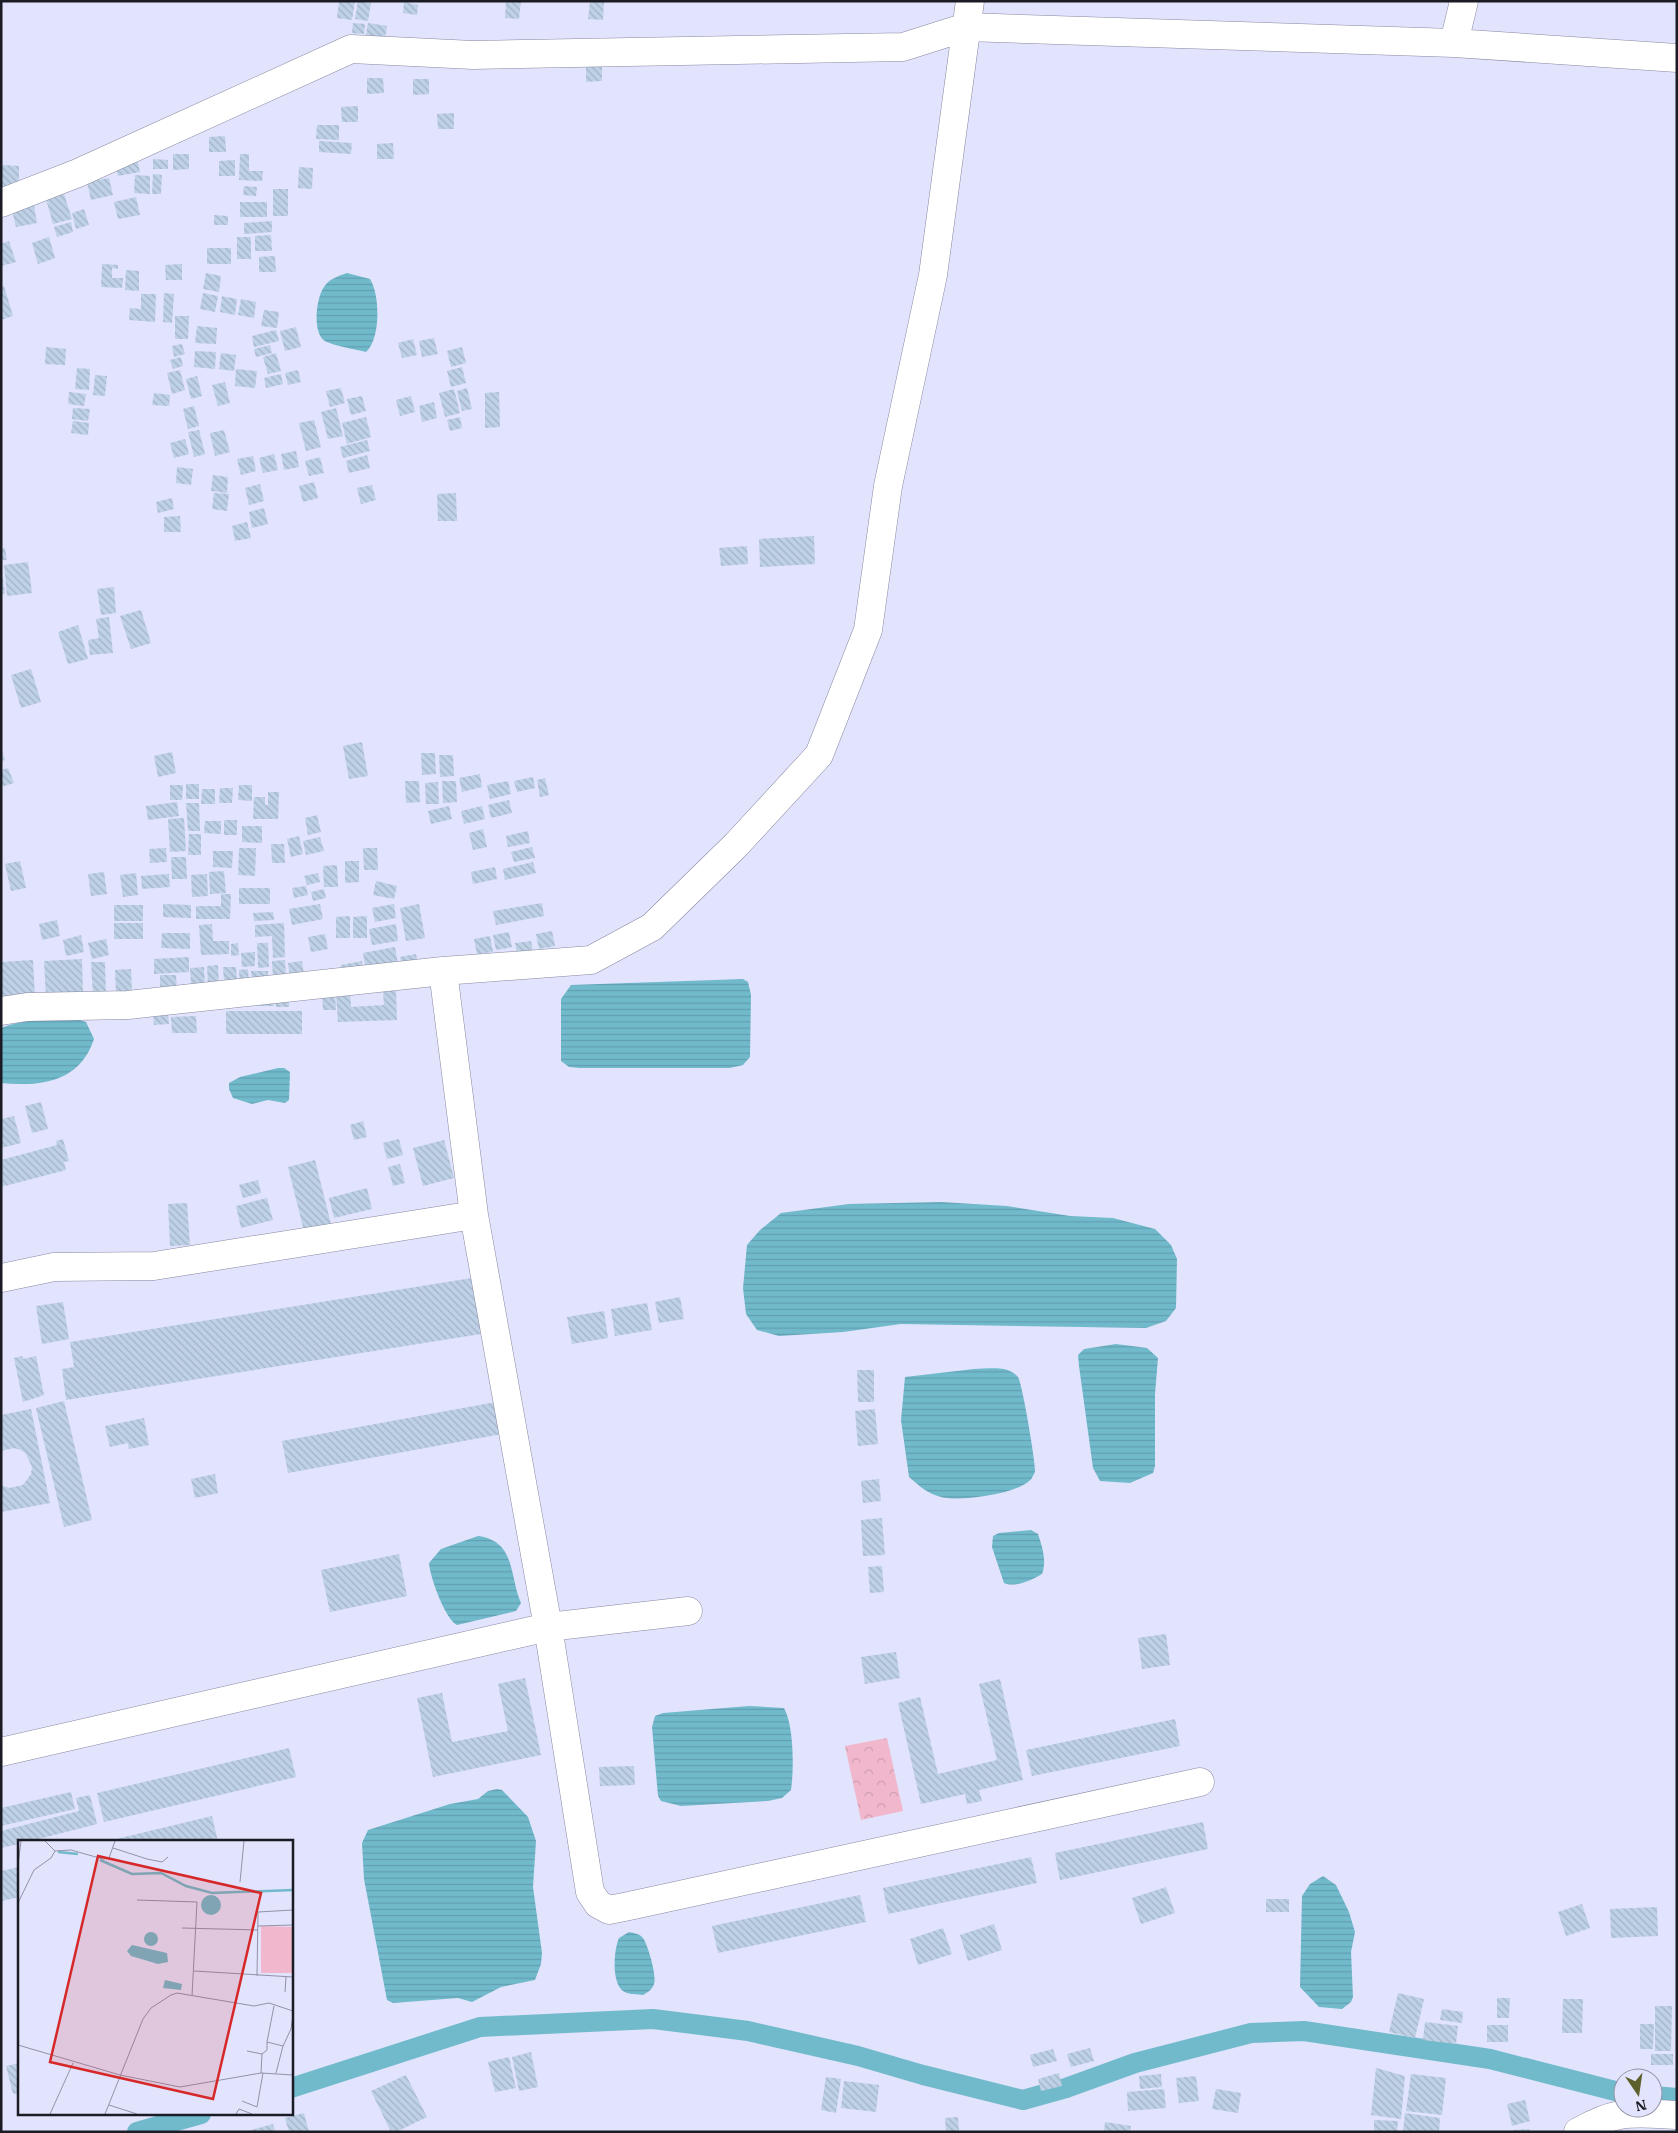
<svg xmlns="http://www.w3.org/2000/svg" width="1678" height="2133" font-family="'IBM Plex Serif',serif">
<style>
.park{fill:url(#park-crowns)}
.water{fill:url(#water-rules)}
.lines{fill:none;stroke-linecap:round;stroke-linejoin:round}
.canal{stroke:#71bacc;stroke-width:20}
.building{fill:url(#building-back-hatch)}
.minor-casing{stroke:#8788a0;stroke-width:29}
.minor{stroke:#fff;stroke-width:28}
.inset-river{fill:none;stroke:#71bacc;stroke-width:2.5}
.inset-road{fill:none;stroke:#9293a7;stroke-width:1}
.view{fill:#d62828;fill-opacity:0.15;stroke:#d62828;stroke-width:2.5}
.inset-edge{fill:none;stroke:#1b1b25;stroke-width:2.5}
</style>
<defs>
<pattern id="park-crowns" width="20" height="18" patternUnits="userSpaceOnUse" patternTransform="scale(1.25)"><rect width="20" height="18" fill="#f1b7cd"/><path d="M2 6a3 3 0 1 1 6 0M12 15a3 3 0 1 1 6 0" fill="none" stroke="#ce9db0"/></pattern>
<pattern id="water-rules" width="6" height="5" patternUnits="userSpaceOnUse" patternTransform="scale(1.25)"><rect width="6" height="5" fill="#71bacc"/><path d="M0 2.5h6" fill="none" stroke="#619faf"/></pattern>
<pattern id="building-back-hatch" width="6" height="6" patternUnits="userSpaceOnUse" patternTransform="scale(1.25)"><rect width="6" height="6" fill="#bed1e6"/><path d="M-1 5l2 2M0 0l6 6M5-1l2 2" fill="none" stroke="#a3b3c5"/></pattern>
</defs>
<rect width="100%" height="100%" fill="#e2e3fd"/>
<path class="park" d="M887,1738L903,1811L861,1820L845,1746Z"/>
<path class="water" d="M347,273L370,279C380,294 381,339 366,352C358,350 331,345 325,341C312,333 316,298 324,287C329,279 338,276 347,273Z
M743,979L748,982L751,995L750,1057L743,1065L730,1068H580L569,1067L561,1061V999L571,985Z
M76,1019L86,1022L94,1039C80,1082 41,1087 1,1083V1028C25,1018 51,1020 76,1019Z
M278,1068H284L290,1072L289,1100L285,1103L268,1100L252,1104L233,1098L229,1089V1083L240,1077Z
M941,1202L1007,1206L1070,1216L1113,1218L1155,1229L1171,1245L1177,1259L1176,1308L1166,1321L1146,1328L901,1324L843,1332L779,1336L757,1330L746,1314L743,1288L747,1245L760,1230L781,1213L849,1204Z
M1116,1344L1147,1348L1158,1358L1155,1394V1466L1153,1473L1130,1483L1100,1481L1093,1468L1079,1366L1078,1355L1084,1349Z
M974,1369C988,1369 1008,1365 1018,1377C1022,1382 1036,1464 1035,1471C1035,1473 1032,1477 1032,1478C1021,1494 959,1502 941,1497C928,1494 918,1485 909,1477L901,1420L905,1377Z
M1031,1530L1038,1534C1042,1546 1047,1561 1042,1574C1032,1580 1015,1588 1004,1583L992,1547L993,1536L999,1533Z
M478,1536C516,1541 509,1575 521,1603L516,1611L457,1625C445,1619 430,1577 429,1563L441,1549Z
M749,1706L784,1708C794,1726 794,1769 791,1790L782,1798L768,1801L681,1806L661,1801L658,1796L652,1727L655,1716L663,1713Z
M497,1789L502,1790L528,1817L536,1841L533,1887L542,1953L541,1964L535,1980L501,1987L472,2002L458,1998L393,2003L387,2000L364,1879L362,1843L368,1830L450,1804L478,1799L488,1791Z
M1323,1876L1336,1885L1349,1912L1355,1932L1351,1952L1353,1997L1351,2002L1342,2009L1319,2007L1300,1987L1302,1896L1310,1884Z
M629,1932C634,1933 640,1934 643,1938C648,1945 657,1976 654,1984C652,1990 648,1992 643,1995C637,1994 629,1995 623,1991C611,1982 614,1949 619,1938Z"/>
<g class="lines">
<path class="canal" d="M291,2088L480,2027L653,2019L748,2031L858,2056L923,2075L1023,2100L1066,2088L1135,2063L1251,2033L1304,2031L1490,2059L1623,2093
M1653,2096L1677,2098
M137,2132L201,2114"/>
</g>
<path class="building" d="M339,1H355L352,20L337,18Z
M358,1L371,3L368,21L355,19Z
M506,1H521L519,19L505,18Z
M590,1H604L603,20L588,19Z
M404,2L418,5L417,15L403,13Z
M353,23L365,24L364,34L352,33Z
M368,23L387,26L385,38L366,35Z
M586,66H602V81L586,82Z
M367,78H383L384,93L367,94Z
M413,79H429V94L413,95Z
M358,106V122H342L341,107Z
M454,113V129H438L437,114Z
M317,125H339V140L316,139Z
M225,136L226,152H209V137Z
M319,141L352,143L351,154L319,152Z
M393,143L394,159H377V144Z
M136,154L140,172L118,176L114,159Z
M173,154H189V169L173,170Z
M240,154H249V171H263L262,181L239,180Z
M153,159L168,160V169H153Z
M235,160V176H219V161Z
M1,165L19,166V189H1Z
M299,167L313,168L312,189L298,188Z
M153,174L162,175L161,194H152Z
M135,175L150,176V194L134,193Z
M109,178L113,195L91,200L87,182Z
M244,186L257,187L256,196L243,195Z
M273,189H288V216H273Z
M64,194L72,219L53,224L46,199Z
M136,197L140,215L118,219L114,202Z
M240,202H267V217H240Z
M34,205L37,223L16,227L12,210Z
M84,209L89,225L76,229L72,213Z
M214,215L228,216V225H214Z
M272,221V232L244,234V223Z
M71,222L73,232L57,237L54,227Z
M271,235L272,251H255V236Z
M49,237L55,258L38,264L32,243Z
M237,237H251V259H237Z
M9,241L16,262L1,266V244Z
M207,248H231V264H207Z
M275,256L276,272H259V257Z
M102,264L118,265V269L112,268V278H123L122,288L101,287Z
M182,264V280H166L165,265Z
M126,270L139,271V291L125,290Z
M206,273L221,276L219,292L203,289Z
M4,286L13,316L1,320V287Z
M164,293L174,294L172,323L163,322Z
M203,293L218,296L215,312L200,309Z
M141,294H156L155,322L129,320L130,308L141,309Z
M222,296L237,299L235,315L220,312Z
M241,299L256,302L254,318L238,315Z
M264,310L279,312L277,328L261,326Z
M175,316H189L188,339H175Z
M197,326L217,328L216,344L195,343Z
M296,327L301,347L285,351L280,331Z
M276,330L279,341L254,347L252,336Z
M434,338L438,354L422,357L419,341Z
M413,339L417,355L402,358L398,343Z
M182,344L185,354L174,357L172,346Z
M270,345L272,353L256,357L254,349Z
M46,347L66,349L65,365L45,364Z
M462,347L466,363L451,367L447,351Z
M195,351L216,352L215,369L194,367Z
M221,353L236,355L234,371L219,369Z
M276,353L281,371L268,374L263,357Z
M181,357L183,366L173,369L170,360Z
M462,367L466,383L451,387L447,371Z
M77,368L90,369L89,390L75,389Z
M236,369L257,371L255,388L235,386Z
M180,370L185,390L172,394L167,373Z
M298,370L301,382L288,385L285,373Z
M281,374L283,384L266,388L264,378Z
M95,375L107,376L105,396L93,395Z
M197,376L202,396L191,399L186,379Z
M225,382L230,403L218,406L212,385Z
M341,388L345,403L330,407L326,391Z
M467,388L472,409L462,411L457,391Z
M454,389L460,413L445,417L439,393Z
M69,392L86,394L84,406L68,404Z
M499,392L500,427L485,428V393Z
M154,393L170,395L169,406L152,405Z
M362,396L366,411L351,415L347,399Z
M411,396L415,412L400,416L396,400Z
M434,402L437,418L422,422L419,406Z
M194,406L199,426L188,429L183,409Z
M73,408L90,409L88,421L72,419Z
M336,408L343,436L328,439L321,412Z
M366,417L371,437L347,444L342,423Z
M460,417L462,428L450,431L447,420Z
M314,420L321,447L306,451L299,423Z
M73,421L89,423L88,435L71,433Z
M199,430L205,454L194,457L188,432Z
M224,430L230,452L215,456L210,433Z
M185,439L189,454L174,458L170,443Z
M367,440L370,451L343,458L340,447Z
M296,451L299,467L284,470L281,454Z
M274,454L278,470L263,473L259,458Z
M367,455L370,468L349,473L346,461Z
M253,456L256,471L241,475L237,459Z
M320,457L324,473L309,476L305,461Z
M177,467L193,469L191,485L176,483Z
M213,475L228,477L227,493L211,491Z
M314,482L318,498L303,502L299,486Z
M260,484L264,501L249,505L245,488Z
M372,485L376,500L361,504L357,488Z
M214,493L229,494L227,511L212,509Z
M456,493L457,521H438L437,494Z
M172,498L174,509L158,513L156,502Z
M264,508L268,524L252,528L249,512Z
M180,516L181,532H164V517Z
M247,522L251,538L235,541L232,526Z
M814,536L815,564L760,567L759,539Z
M747,546L748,564L721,566L719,548Z
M1,548H5L7,560H1Z
M28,562L32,593L7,596L4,565Z
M1,578H3L5,594H1Z
M114,587L116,613L101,615L97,589Z
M141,610L151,643L131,649L120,616Z
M109,617L113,653L90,655L88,640L99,638L96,619Z
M78,625L88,659L68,664L58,632Z
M31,669L41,702L21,708L11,675Z
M362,742L368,776L349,779L343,746Z
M1,748L5,760L1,761Z
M172,752L176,773L158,777L154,756Z
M421,753H435L436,774L422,775Z
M439,755H453L454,776L440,777Z
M8,768L14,783L1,787V770Z
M480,774L482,787L462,792L459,778Z
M533,777L535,788L517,792L514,781Z
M545,778L549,795L540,797L537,780Z
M405,781H419L420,802L406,803Z
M442,781H456L457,802L443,803Z
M508,781L511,794L490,799L487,785Z
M438,782L439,804H426L425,783Z
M186,784H199V799H186Z
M170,785H183L182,800H170Z
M239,785H252V801L238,800Z
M220,788H233L232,803H219Z
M202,789H215V804H201Z
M268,792H279L278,819H253L254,797H265V805H268Z
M509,800L512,813L491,818L488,805Z
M177,802L179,816L148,820L146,806Z
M186,803H199L200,831H188Z
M449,806L452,819L431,824L428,811Z
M482,806L485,819L464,824L461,811Z
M317,815L321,832L308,835L305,818Z
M184,818L186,851L170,852L168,819Z
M224,820H237V835H224Z
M205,821H221V834L204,833Z
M242,826H262V843L242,842Z
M483,829L487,847L473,850L469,833Z
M528,831L530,843L508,847L506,836Z
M189,834H201V855H188Z
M299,836L303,854L291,857L287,839Z
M320,837L324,851L306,855L303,841Z
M271,844H284L285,863H272Z
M532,847L535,858L514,862L511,852Z
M166,848L167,862L150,863L149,849Z
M239,848H256L255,876L238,875Z
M363,848H377L378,870H364Z
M213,851H233L232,868L213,867Z
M171,857H186L187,879H172Z
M20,861L26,888L11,891L5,864Z
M345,861H359V882L345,883Z
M533,862L536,873L505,880L503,869Z
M337,865L338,887H324L323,866Z
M495,867L497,879L473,884L471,872Z
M224,871L226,893L210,894L209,872Z
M104,872L107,894L91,896L88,874Z
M136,873L138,895L123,897L120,875Z
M318,873L320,882L307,885L304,876Z
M169,874L170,887L142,889L141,876Z
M207,874L208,896L192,897L191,875Z
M376,881L397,886L394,899L373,895Z
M306,886L308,895L294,898L292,888Z
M239,888H270V904H239Z
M324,889L326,898L313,901L311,892Z
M221,894H231L230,919H196V906H221Z
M542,903L544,916L496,925L493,911Z
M163,904L191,905V918L163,917Z
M320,904L323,919L292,925L289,909Z
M394,904L396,918L375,922L372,908Z
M419,904L425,938L406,941L400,908Z
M114,905H143V921H114Z
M273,912L274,920L254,921L253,913Z
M350,916V938H336V917Z
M367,916V938H353V917Z
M57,920L60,936L42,940L39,924Z
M114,923H143V939H114Z
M284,923L285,957L273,958L272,936L255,937V925Z
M212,924L213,941H229V954L201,955L199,925Z
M396,924L398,941L372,945L369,929Z
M552,931L555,946L539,949L536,934Z
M509,932L512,947L496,950L493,935Z
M162,933H190V949L161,948Z
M325,934L328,949L311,952L308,937Z
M81,935L84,952L66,956L63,940Z
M490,936L493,952L477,954L474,939Z
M106,939L109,955L92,959L88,943Z
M531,941L534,956L518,959L515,943Z
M238,943L239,955L231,956V944Z
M257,943H268L269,967L258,968Z
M395,947L399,971L367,977L363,953Z
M255,952V966L242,967L241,953Z
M416,954L419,970L403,973L400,957Z
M189,957V972L154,974V959Z
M82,959L83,996L46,997L44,961Z
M33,960L35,997L1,999V962Z
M285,960L286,978L273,979L272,961Z
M302,961L305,983L291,985L288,963Z
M362,961L364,974L343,978L341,965Z
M91,962H105L106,996H93Z
M218,965L219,986L208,987L207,966Z
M204,967L205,985H191L190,968Z
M223,967H236L237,981L224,982Z
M131,969L132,991L116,992L115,970Z
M248,969L249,985L240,986L239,970Z
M251,971H268V984H252Z
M160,975H176L177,989H160Z
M383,991H396L397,1020L338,1022L336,993L350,992L351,1007L384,1005Z
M322,994H335L336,1010H323Z
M257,995H274V1006H257Z
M275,995H289V1007H276Z
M226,1011H302V1034H226Z
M153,1014H168L169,1024L154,1025Z
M196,1016L197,1033H172L171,1017Z
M41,1102L48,1129L32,1133L25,1106Z
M14,1116L21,1143L1,1148V1119Z
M363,1121L367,1137L354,1140L350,1125Z
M63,1139L69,1161L64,1162L66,1170L1,1187V1160L57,1145L56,1141Z
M399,1139L403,1155L387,1159L383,1143Z
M444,1140L454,1178L423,1186L413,1148Z
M315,1160L333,1232L306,1239L288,1167Z
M400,1164L405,1183L393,1186L388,1167Z
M258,1180L261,1193L243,1198L239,1185Z
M367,1188L372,1209L334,1218L329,1198Z
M267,1198L273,1220L241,1228L236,1206Z
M187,1203L190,1245L170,1246L168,1204Z
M472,1278L481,1334L66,1400L62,1369L74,1367L70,1342Z
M680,1297L684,1319L659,1323L655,1302Z
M63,1302L69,1339L42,1344L36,1306Z
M647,1303L652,1330L615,1336L611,1309Z
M604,1311L608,1338L572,1344L567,1317Z
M22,1356L23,1359L36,1356L44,1395L23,1402L14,1358Z
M857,1370H874V1402H858Z
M64,1401L92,1520L64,1527L36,1408Z
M496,1402L502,1434L288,1473L282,1441Z
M31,1409L50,1503L1,1512V1485L9,1488L23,1485L31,1474L32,1467L26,1454L21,1450L14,1448L1,1451V1415Z
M875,1409L878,1444L858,1446L855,1411Z
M144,1418L149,1445L129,1449L128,1443L110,1447L105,1426Z
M215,1474L218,1493L195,1498L191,1479Z
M879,1479L881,1501L863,1503L861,1481Z
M882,1518L885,1555L863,1556L861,1520Z
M399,1554L407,1596L330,1612L321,1570Z
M882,1566L884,1592L870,1593L868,1567Z
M1166,1634L1170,1665L1142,1669L1138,1638Z
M896,1652L900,1678L865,1684L861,1657Z
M525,1678L541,1755L433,1777L417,1698L442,1693L452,1742L508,1731L498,1684Z
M1000,1679L1023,1780L979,1790L982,1801L967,1804L965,1794L921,1804L898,1703L920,1697L938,1774L997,1760L979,1684Z
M1175,1719L1180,1746L1032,1776L1026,1750Z
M289,1748L296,1777L104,1822L97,1793Z
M634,1766L635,1785L600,1786L599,1767Z
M71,1792L75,1809L1,1826V1808Z
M90,1795L97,1824L27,1842H19V1844L1,1848V1831L79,1811L76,1798Z
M212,1816L218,1842H112V1840Z
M1203,1822L1208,1849L1060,1880L1055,1853Z
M1031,1857L1037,1883L888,1914L883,1888Z
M19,1867V1897L2,1901L1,1871Z
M1166,1887L1175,1913L1141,1924L1132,1898Z
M860,1895L866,1922L718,1953L712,1926Z
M1266,1899H1289V1912H1266Z
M1582,1904L1590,1928L1566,1936L1558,1912Z
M1657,1907L1658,1936L1611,1938L1610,1909Z
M994,1924L1002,1950L968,1961L960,1935Z
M943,1928L952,1954L918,1965L910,1939Z
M1398,1993L1424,1999L1415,2038L1389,2032Z
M1497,1998H1510L1509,2018H1497Z
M1563,1999H1583L1582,2033H1562Z
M1655,2006H1672L1671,2051H1655Z
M1442,2009L1463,2012L1462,2023L1440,2020Z
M1425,2022L1458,2026L1456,2044L1423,2040Z
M1640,2024H1654L1653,2049H1640Z
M1487,2025H1508V2042H1487Z
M1090,2048L1094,2061L1071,2067L1067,2054Z
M1053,2049L1057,2061L1033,2067L1030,2055Z
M531,2052L538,2087L519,2091L512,2057Z
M1651,2054H1673V2065H1651Z
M509,2057L516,2088L495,2092L488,2062Z
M19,2063V2093L13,2094L6,2066Z
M1376,2068L1405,2076L1401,2119L1371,2115Z
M1059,2073L1062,2086L1041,2091L1038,2079Z
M1161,2074L1162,2087L1140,2089L1139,2076Z
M1411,2074L1446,2078L1442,2115L1406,2111Z
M406,2075L427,2117L396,2132H391L371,2091Z
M1196,2076L1199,2101L1179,2103L1176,2078Z
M826,2077L841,2079L836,2113L821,2110Z
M844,2081L879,2085L876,2112L841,2108Z
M1164,2089L1166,2108L1128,2111L1127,2092Z
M1216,2089L1241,2093L1238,2113L1212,2109Z
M1525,2100L1530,2121L1512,2126L1507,2104Z
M304,2113L309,2132H289L285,2118Z
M1405,2113L1440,2118L1439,2132H1403Z
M958,2117L959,2132H946L945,2118Z
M1374,2120L1398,2121L1397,2132H1374Z
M1105,2122L1131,2126L1130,2132H1104Z
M273,2124L275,2132H248V2131Z
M1529,2129L1530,2132H1513V2130Z"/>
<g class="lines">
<g class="minor-casing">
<path id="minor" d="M1454,43L1464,1
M1,203L78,173L351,49L473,55L903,47L966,27L1454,43L1677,58
M443,971L474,1215L548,1627L590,1892L598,1904L609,1910L629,1906L1200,1782
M1,1011L27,1007L128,1005L443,971L591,960L652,927L736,845L819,755L868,630L888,486L933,275L970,1
M1,1278L54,1267L154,1266L474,1215
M1,1752L548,1627L688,1611
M1578,2132C1618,2109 1633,2113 1677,2115"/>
</g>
<use href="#minor" class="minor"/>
</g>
<g transform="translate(18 1840)">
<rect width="275" height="275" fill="#e2e3fd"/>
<path d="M243,86L275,87V133H243Z" fill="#f1b7cd"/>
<path d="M183 65a10 10 0 1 1 20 0a10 10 0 1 1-20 0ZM126 99a7 7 0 1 1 14 0a7 7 0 1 1-14 0ZM114,105L149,113L150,122L140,124L113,116L109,111ZM147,140L164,144L163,150L145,148Z" fill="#71bacc"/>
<path class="inset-river" d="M40,12L60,14M82,20L114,34L143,33L168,46L194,53L275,50"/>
<path class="inset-road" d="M27,1L37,11L53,10L85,19L91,18L97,1M95,8L129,19L144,22L150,17M0,25L3,1M222,42L226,1M119,60L179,62L174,156M0,63L16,30L33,18L37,11M240,86L275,85M164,88L240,90M176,131L275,137M239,136L240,72L275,70M267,152L268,137M256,166L249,202L265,206L258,233M0,205L102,235L162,247L243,233L275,235M265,206L273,189L275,175M229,211L244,214M243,233L244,214L249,210V202M224,261L239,267L245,233M91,265L119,274M32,274L55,223M87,274L125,179L133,168L153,155L159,153L236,166L251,163L275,171M218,274L221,269L234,274"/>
<path class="view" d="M80,16L243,53L195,259L32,222Z"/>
<rect width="275" height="275" class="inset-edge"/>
</g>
<rect width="1678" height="2133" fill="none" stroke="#1b1b25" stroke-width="5"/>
<g transform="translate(1638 2093) rotate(167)"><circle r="24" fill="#e2e3fd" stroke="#9293a7"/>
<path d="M0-4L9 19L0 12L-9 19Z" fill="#5d5f2c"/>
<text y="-8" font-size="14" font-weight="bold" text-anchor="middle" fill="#1b1b25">N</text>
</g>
</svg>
